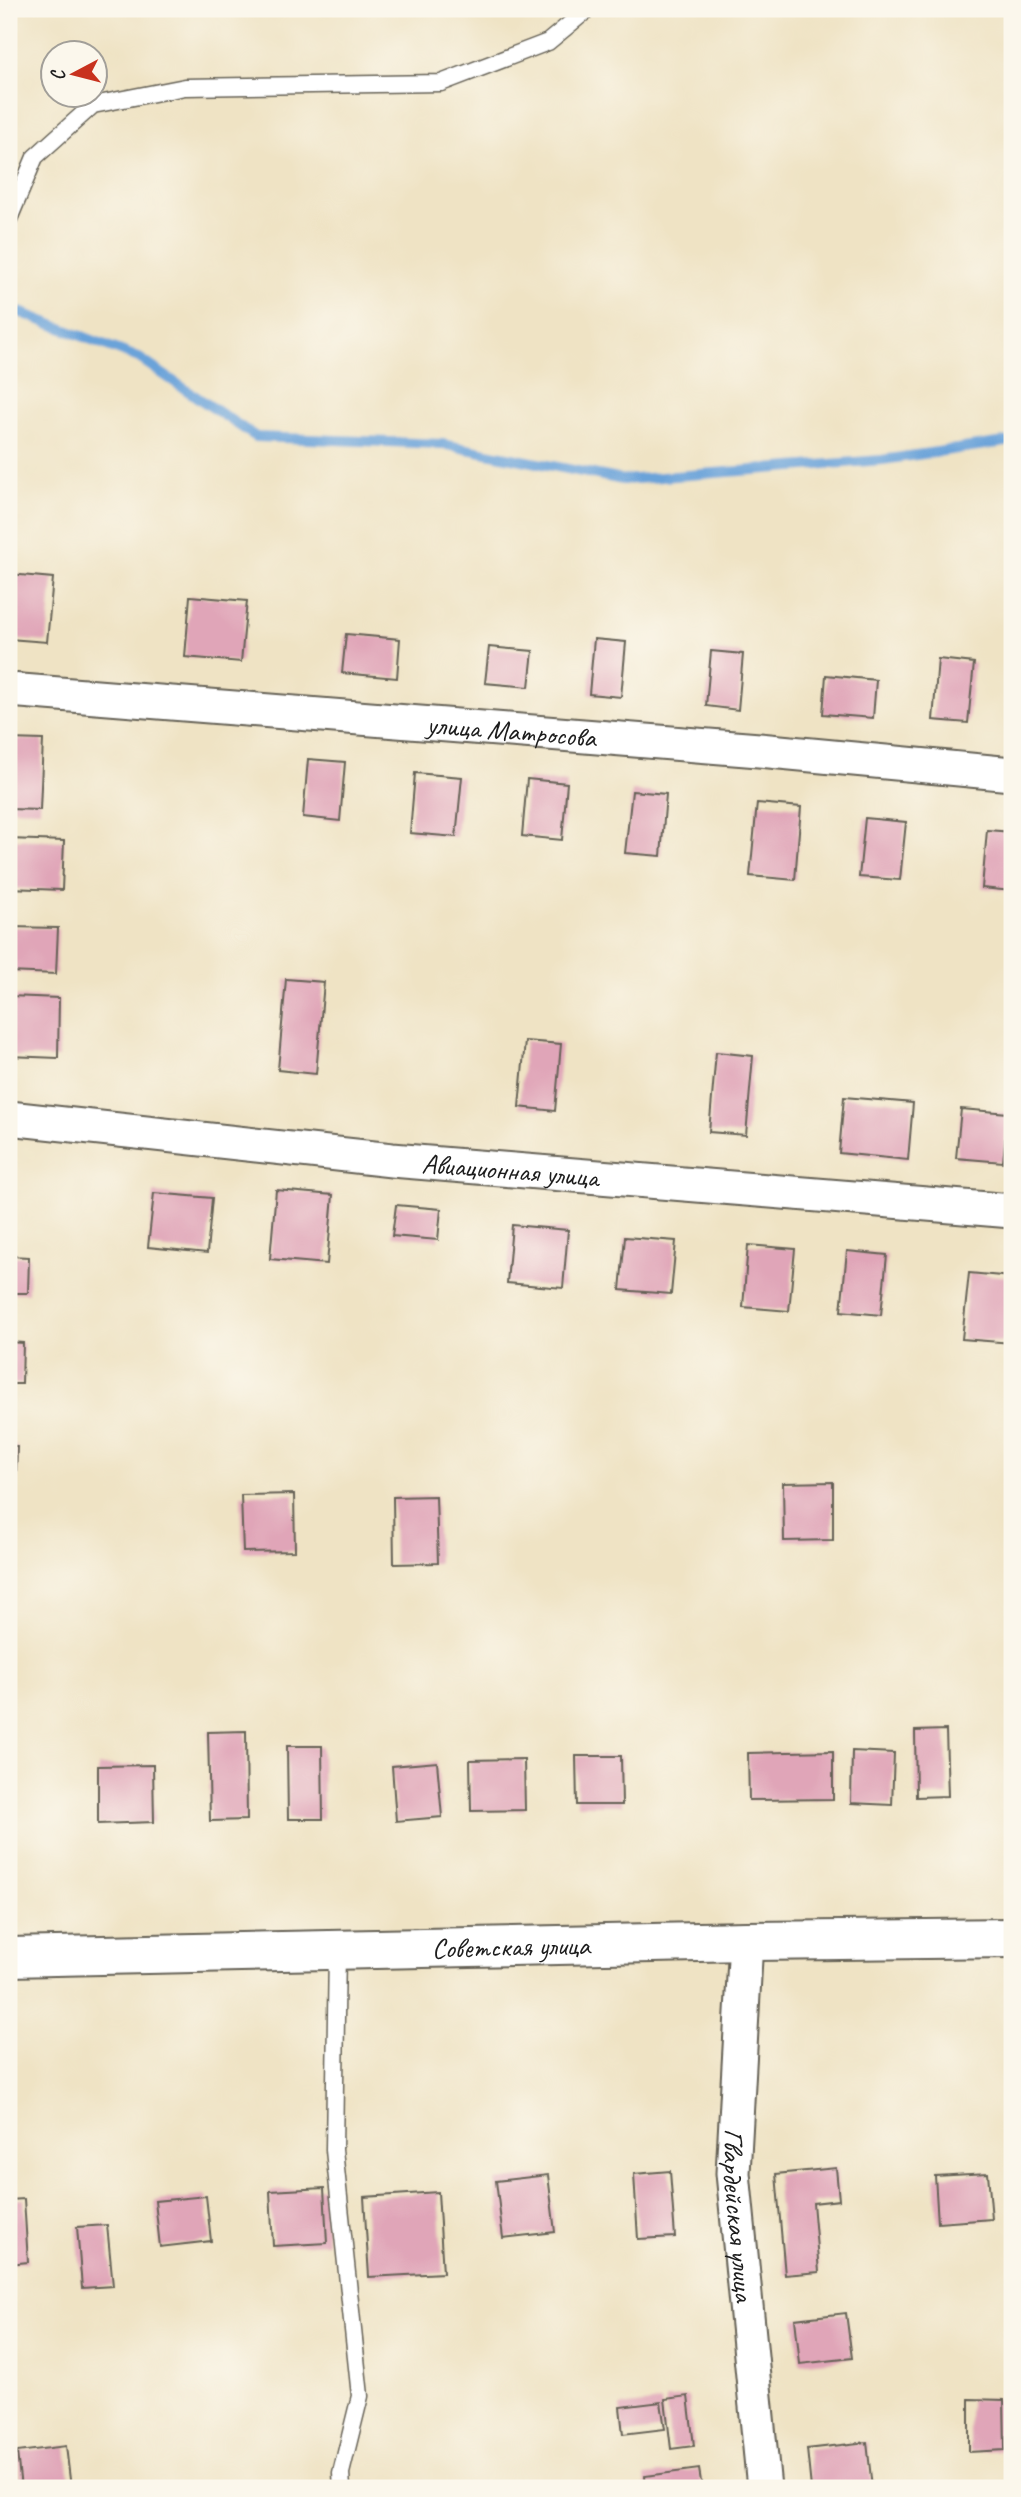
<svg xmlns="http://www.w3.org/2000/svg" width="1021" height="2497" font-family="Caveat,sans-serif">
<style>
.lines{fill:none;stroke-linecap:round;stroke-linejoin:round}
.stream{stroke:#6ba3d9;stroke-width:10}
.building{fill:#e0a5b8}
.service-casing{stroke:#666257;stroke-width:19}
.minor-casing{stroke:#666257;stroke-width:37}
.primary-casing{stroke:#666257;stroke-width:42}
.service{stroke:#fff;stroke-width:16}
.minor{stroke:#fff;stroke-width:33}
.primary{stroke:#fff;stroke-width:38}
.labels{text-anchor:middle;stroke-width:6;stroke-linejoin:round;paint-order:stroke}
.street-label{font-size:28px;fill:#1c1c1c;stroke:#fbf7ec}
</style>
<rect width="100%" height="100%" fill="#fbf7ec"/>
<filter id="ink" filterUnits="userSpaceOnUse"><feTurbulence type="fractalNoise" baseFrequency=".0143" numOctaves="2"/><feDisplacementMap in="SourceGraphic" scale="14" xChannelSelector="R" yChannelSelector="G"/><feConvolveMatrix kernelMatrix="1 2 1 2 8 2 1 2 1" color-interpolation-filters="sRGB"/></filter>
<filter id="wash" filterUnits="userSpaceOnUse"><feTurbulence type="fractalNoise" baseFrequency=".00686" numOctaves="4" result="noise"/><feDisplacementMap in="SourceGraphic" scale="28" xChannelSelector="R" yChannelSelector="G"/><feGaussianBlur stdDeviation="1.57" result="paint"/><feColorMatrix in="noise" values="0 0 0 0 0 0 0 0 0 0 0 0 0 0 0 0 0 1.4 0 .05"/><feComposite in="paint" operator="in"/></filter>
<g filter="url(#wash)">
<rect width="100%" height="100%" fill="#efe3c4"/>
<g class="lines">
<path class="stream" d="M9,308L139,358L256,437L442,444L623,480L882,460L1012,441"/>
</g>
<g id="blocks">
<path class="building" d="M9,574L53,578L47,642L9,639Z
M190,596L247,601L241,662L185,657Z
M346,634L400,639L397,678L342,673Z
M594,639L626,642L621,697L589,694Z
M489,647L533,651L529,687L485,683Z
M711,651L743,654L738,710L706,706Z
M938,659L974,663L968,723L933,720Z
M826,675L876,680L873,718L823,714Z
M9,739L43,740L40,810L9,809Z
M308,759L345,762L340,821L303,817Z
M415,773L462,777L456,837L410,833Z
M527,779L567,783L562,840L522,836Z
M632,791L666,794L661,856L625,853Z
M757,803L801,807L795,880L750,876Z
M865,818L906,822L900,880L859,877Z
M987,830L1012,832V891L982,888Z
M9,839L64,841L62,890L9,888Z
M10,927L58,928L56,974L9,972Z
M286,979L324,982L316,1074L278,1070Z
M9,996L59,998L58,1058L9,1056Z
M525,1041L561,1044L555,1111L519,1107Z
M716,1052L753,1056L746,1135L709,1132Z
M844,1097L913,1103L908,1160L839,1153Z
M961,1109L1008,1113L1003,1162L956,1158Z
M276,1190L333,1195L327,1264L270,1259Z
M154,1193L212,1198L207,1253L148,1247Z
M396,1205L441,1209L438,1240L392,1236Z
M512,1225L568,1230L563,1288L507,1283Z
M625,1237L676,1241L671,1294L620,1290Z
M748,1245L795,1249L789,1311L743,1307Z
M847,1251L887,1255L881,1315L841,1311Z
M9,1256L29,1257L28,1293H9Z
M969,1273L1012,1277V1343L962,1339Z
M9,1342L23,1343L22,1384H9Z
M9,1446H17L16,1477H9Z
M833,1482V1540L784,1541L783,1483Z
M294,1494L295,1551L243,1552L241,1495Z
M436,1496L438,1563L394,1564L393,1497Z
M946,1730L948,1796L916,1797L915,1731Z
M246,1731L247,1820L210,1821L208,1732Z
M287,1746H322L323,1819H288Z
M833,1751V1799L749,1800L748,1753Z
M852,1751L894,1753L892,1805L851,1803Z
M576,1756H621L622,1805H577Z
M524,1759L525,1810L471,1811L470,1760Z
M437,1762L442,1817L396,1821L392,1766Z
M153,1765L154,1822L98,1824V1766Z
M836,2168L839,2200L813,2203L819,2272L785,2275L776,2174Z
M670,2171L675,2237L638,2239L634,2174Z
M988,2173L992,2219L938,2223L935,2176Z
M548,2175L555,2232L503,2238L496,2181Z
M324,2188L327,2243L273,2246L270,2191Z
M438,2192L443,2273L369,2277L364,2197Z
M206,2196L211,2241L160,2247L155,2201Z
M24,2199L28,2262L9,2264V2200Z
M107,2225L113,2286L82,2288L77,2227Z
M846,2313L852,2358L800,2364L795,2319Z
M688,2396L694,2446L671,2449L665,2399Z
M969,2399L1004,2400L1005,2450L969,2452Z
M661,2402L665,2429L623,2434L620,2407Z
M867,2442L872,2488H811L807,2449Z
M66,2446L71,2488H21L17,2452Z
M699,2469L702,2488H646L645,2476Z"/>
</g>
</g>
<g filter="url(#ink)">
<use href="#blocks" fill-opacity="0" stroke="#666257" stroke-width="2"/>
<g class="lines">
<g class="service-casing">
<path id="service" d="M9,219L35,157L93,105L185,87L441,83L548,42L588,9
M337,1950L334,2150L360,2396L341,2473L342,2488"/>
</g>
<g class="minor-casing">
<g id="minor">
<path id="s1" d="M9,690L759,750L1012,774"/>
<path id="s2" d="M9,1118L392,1160L1012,1211"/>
<path id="s3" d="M746,1941L733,2173L764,2488"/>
</g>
</g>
<g class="primary-casing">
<g id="primary">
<path id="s4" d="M9,1957L746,1941L1012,1938"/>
</g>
</g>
<use href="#service" class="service"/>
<use href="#minor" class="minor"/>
<use href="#primary" class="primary"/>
</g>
</g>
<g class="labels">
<g class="street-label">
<text dy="10" stroke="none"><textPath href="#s1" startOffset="504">улица Матросова</textPath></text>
<text dy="10" stroke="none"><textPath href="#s2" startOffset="504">Авиационная улица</textPath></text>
<text dy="10" stroke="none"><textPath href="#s4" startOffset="502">Советская улица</textPath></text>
<text dy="10" stroke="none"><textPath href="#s3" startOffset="275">Гвардейская улица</textPath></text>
</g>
</g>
<rect width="1021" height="2497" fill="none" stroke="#fbf7ec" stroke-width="35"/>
<g transform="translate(74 74) rotate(263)"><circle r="33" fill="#fbf7ec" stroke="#a29f99" stroke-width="2"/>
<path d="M0-5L12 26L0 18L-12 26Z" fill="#c8321e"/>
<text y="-10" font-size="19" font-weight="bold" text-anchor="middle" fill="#1c1c1c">С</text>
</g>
</svg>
